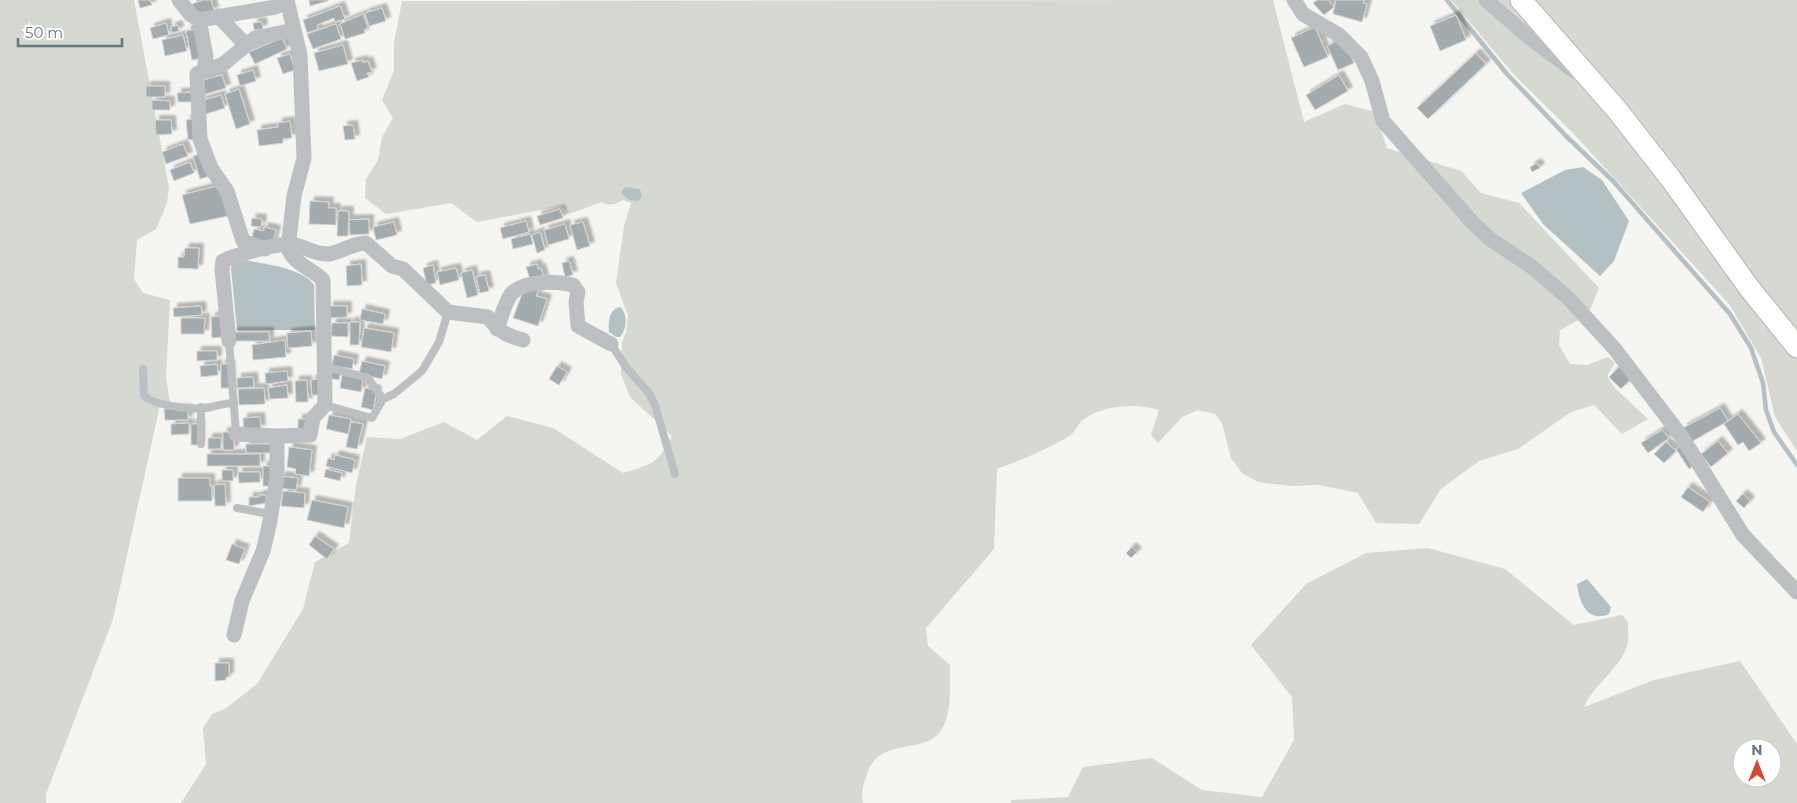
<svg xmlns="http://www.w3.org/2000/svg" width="1797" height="803" font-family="Montserrat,sans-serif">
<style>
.green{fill:#d5d9d1;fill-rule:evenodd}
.water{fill:#b4c1c4}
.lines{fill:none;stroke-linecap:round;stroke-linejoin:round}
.stream{stroke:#b4c1c4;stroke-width:4.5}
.building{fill:#a2acaf;stroke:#d6d6d4;filter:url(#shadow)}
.secondary-casing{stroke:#aeb4b8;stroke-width:23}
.lane{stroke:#bcc0c3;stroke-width:8}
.street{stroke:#bcc0c3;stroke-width:15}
.secondary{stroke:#fff;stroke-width:21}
</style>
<defs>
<filter id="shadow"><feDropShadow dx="4.5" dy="-4.5" stdDeviation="1" flood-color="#0004"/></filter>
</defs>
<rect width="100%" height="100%" fill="#f5f5f1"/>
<path class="green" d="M0,0H134L169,188L167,203L156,229L137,240L134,279L143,293L170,300L166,377L170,403L160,405L113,619L46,794V803H0Z
M1273,0L1304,122L1345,104L1375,112L1387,148L1461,171L1481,193L1519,203L1599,288L1588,315L1560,330L1559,345L1570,364L1587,365L1608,357L1615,363L1607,376L1615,388L1648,419L1622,434L1594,405L1571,412L1518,449L1479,461L1441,489L1419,524L1376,523L1358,493L1319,485L1292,486L1258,482L1242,473L1231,458L1222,423L1215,414L1198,410L1182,417L1158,443L1151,435L1159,410C1137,403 1103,405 1084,419C1077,424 1076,432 1068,437C1045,450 1022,460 997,469L994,549L926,628L928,646L950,665C949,686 953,714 940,732C921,756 877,735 866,777C863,786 861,793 863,803H181L206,764L203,728L212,714L225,709L257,684L303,609L315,562L349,543L356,485L367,437L400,439L444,422L477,440L507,416L553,428L623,473C653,464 657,464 672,436L630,397L621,374L622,342L626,332L628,316L616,283L624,226L631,203L623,200C615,204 610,207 602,202L569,214L562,206L477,222L451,203L386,214L365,198L366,179L378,160L382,137L393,118L382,100L394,71V43L402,1Z
M1451,0H1797V451L1775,417L1761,358L1729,304L1573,133L1516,77Z
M1428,548L1505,569L1574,625L1622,615L1628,622C1628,629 1629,639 1627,646C1619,670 1594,684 1584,707L1654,680L1740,661L1797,744V803H1011V800L1068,797L1083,767L1152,758L1202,790L1262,797L1294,740L1292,697L1251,645L1306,584L1366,553ZM1742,748H1772V778H1742Z"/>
<path class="water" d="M1583,167L1602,180L1629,221L1614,261L1600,276L1543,224L1521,193L1565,170Z
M625,187L640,189L642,197L638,201L629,200L621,193Z
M245,260C265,264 303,268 314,285L315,330H237L231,268L232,263Z
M620,307C628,313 627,329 620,337H616L609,332C608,322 609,309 620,307Z
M1587,579L1611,607L1609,614C1588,623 1579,603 1577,584Z"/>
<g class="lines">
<path class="stream" d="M1447,0L1507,74L1566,136L1613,181L1730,314L1751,348L1763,383L1766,410L1774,432L1797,465"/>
</g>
<path class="building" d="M138,0H150L152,5L140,8Z
M203,0H211L214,11L197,17L192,4Z
M309,0H328V1L310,6Z
M1317,0H1328L1334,7L1324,15L1313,3Z
M1336,0H1364L1363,3L1367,4L1362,22L1333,14Z
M340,6L345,19L335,22L334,18L317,25L318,29L307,33L303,20Z
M382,8L386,21L369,26L365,13Z
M363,14L368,28L364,30L365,33L345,39L340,24Z
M1456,15L1466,40L1440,51L1430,26Z
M262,22L263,29L254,30L253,23Z
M166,23L169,35L153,39L150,28Z
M336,24L341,39L313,49L307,34Z
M178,25L179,31L172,33L171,27Z
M1315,27L1328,57L1304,67L1291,38Z
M196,29L203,58L192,60L186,31Z
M183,35L187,51L165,56L162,40Z
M282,38L287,49L255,64L249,52Z
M1342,38L1354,63L1338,70L1327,46Z
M343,45L348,64L319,71L314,53Z
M1476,53L1486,64L1428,119L1417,108Z
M290,54L295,70L283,74L277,58Z
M363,60V63L368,61L372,72L367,73L369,77L357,81L351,63Z
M253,70L256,81L240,86L237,75Z
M222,75L226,88L203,95L199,81Z
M1339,75L1348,91L1315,110L1306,95Z
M146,86H165V97H146Z
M239,89L250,124L236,129L225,94Z
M194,92L195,102H178L177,93Z
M221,95L225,108L206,114L201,101Z
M152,100L170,101V110H152Z
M195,119L197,139L188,140L186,120Z
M155,120H171L172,134L156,135Z
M290,121L292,138L283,139V143L259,146L257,130L278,127V123Z
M353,125L355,139L345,140L343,126Z
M183,144L188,156L166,164L162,152Z
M203,153L210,176L200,179L193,156Z
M190,162L194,173L174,181L170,170Z
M1537,163L1540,168L1532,172L1530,167Z
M220,185L228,216L190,224L182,195Z
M310,201L329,202L328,208H336V225L309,224Z
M560,209L563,218L540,225L537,216Z
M338,211H349L348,236H337Z
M252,218L262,219L261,227L251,226Z
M369,219V234L350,235L349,220Z
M526,221L529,232L503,239L500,228Z
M394,222L397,235L376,240L373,227Z
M583,222L590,246L577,250L570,225Z
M565,224L569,239L548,245L544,230Z
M264,227L276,230L272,245L251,241L254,229L264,231Z
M540,232L545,250L537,253L532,235Z
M530,234L533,244L513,249L511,239Z
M185,248H199L198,269L178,268V257H184Z
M569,261L573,275L565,277L562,263Z
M361,264L362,285L347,286L346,266Z
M537,264L538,269L541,268L544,279L531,282L526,267Z
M433,265L436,283L427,285L423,268Z
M456,268L459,280L440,285L437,272Z
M472,270L478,295L467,298L461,273Z
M485,275L489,291L480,293L476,277Z
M539,289L536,296L547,299L538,326L513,318L523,291Z
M201,306L202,315L174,317L173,308Z
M329,306H347V317L329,318Z
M362,309L385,314L383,324L360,320Z
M221,316L222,337L212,338L211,317Z
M181,318H205L204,334H181Z
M350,322H360L359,345H350Z
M332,323H348V337L331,336Z
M364,328L394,333L391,352L361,347Z
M311,331L312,346L288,348L287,333Z
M233,332H269V341H233Z
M285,340L286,357L253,360L252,345Z
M197,351H217V360L197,361Z
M334,355L354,359L352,369L332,365Z
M362,361L385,366L382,379L359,374Z
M217,364L218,375L201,377L200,366Z
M221,364H230L231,388H221Z
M557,366L567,372L559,385L549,379Z
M1620,366L1632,378L1621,389L1609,377Z
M330,369L341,371L339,380L328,378Z
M287,371L288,381L266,384L265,373Z
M342,375L363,379L361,392L340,388Z
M253,377L254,387L237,388V378Z
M320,379L321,395H312L311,380Z
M307,380L308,402H296L295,381Z
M287,385L288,398L270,399L268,388Z
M264,388L265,404L239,405L238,389Z
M365,388L377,390L373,410L361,407Z
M1720,408L1728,421L1691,442L1683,428Z
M164,409H188V420H165Z
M1738,414L1761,443L1749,451L1743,442L1738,445L1724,424Z
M329,415L351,419L348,434L326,429Z
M260,417L261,429L244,431L243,418Z
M298,419H308V432H298Z
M351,422L363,424L357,449L346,447Z
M189,423V434L171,435V424Z
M191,424H200V445H191Z
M1662,430L1669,438L1648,453L1641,443Z
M223,432H234V450H223Z
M208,438H221V449H208Z
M1718,441L1728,453L1711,467L1701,454Z
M1666,442L1676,451L1664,463L1654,454Z
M246,444H274V453H246Z
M1683,444L1696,464L1689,469L1676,449Z
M289,447L312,450L309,476L295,474L296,469L287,467Z
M207,454H260V466H207Z
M335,455L355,460L352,473L326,466L328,458L334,460Z
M263,466H273V486H263Z
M326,469L342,473L340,481L324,477Z
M222,470H233V481H222Z
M238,472H260V482L239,483Z
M281,476L298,478L296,490L279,488Z
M178,478H210V486H212V501H178Z
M225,484L226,506H215L214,485Z
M1688,487L1710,502L1703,512L1681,497Z
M283,491L305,493L304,508L281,506Z
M1743,494L1750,501L1744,508L1736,501Z
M259,495H266V503L249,506V497H259Z
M312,500L348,507L344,528L307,520Z
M315,536L334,549L327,559L309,545Z
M232,544L245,549L239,564L226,560Z
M1132,547L1137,552L1131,558L1126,553Z
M215,663H229V677H226V680L215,681Z"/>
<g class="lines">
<g class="secondary-casing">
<path id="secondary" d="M1521,0L1617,110L1671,179L1750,289L1797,347"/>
</g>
<path class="lane" d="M229,341L236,434
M611,344L626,367L649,393L655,405L675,474
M323,366L368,378L383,399
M143,369L144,396C156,406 195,411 211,407C219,405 226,403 234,403
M325,405L372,418L383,399L394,394L422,371L439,342L448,312
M201,407V444
M237,508L270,514"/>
<path class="street" d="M179,0L191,15L199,20L275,7L287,2
M1294,0L1303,14L1339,35L1361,57L1372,81L1383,121L1472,222L1490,239L1532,267L1568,298L1614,348L1682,437L1743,535L1797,592
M1486,0L1530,38L1574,71
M218,16L246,45
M199,20L206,56L204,70L197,74L200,139L211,168L227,191L243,241L265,249
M204,70L222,65L255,38L294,30
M497,329C501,319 505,301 512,293C526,280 556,281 573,285L578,292L576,302L578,326L611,344
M229,341L222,269L223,261C234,255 276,244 288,244C302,244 314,255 329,254C343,252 352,243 366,243L392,266L403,269L448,312L488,317C498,331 507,336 523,340
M236,434L277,436
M234,635L242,601L263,551L269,526L277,478V436L310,435L313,418L325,405L323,280C313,269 293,264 288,248L294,196L304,158L300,55L287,0"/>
<use href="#secondary" class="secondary"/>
</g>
<g transform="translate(1757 763)"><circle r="24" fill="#ffffff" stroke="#c2c9cc"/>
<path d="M0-4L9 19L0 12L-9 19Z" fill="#d64930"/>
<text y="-8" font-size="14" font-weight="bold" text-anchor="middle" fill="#667780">N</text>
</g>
<path d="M18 38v8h104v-8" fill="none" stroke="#667780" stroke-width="2.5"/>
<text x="25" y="38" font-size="15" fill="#667780" stroke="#ffffff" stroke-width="4" paint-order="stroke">50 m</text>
</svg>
